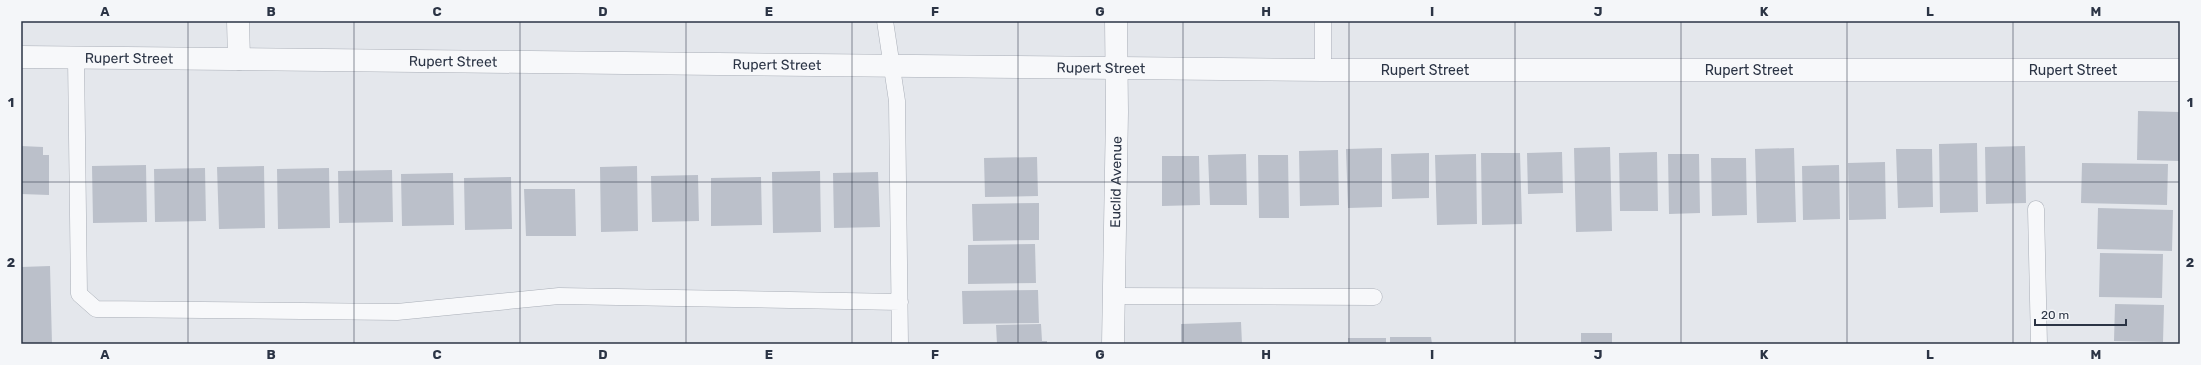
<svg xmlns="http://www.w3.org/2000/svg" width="2201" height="365" font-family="Rubik,sans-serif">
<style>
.building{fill:#bbc0ca}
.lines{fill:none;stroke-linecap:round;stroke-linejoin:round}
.service-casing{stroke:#a9aeb7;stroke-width:17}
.minor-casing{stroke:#a9aeb7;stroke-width:23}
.tertiary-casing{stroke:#a9aeb7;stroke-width:23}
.service{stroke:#f7f8fa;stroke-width:16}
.minor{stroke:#f7f8fa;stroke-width:22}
.tertiary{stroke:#f7f8fa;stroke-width:22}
.grid{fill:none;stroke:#2b3445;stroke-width:1;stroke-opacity:0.55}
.labels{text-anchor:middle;stroke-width:3;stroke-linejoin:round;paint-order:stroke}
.street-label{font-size:14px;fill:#2b3445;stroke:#f4f6f9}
.neatline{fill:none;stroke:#2b3445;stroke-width:1.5}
.grid-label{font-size:13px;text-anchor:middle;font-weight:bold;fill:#2b3445}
</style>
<rect width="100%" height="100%" fill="#e4e7ec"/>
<path class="building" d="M2138,111L2180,112V161L2137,160Z
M1977,143L1978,212L1940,213L1939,144Z
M21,146L43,147V155H49V195L21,194Z
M2025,146L2026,203L1986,204L1985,147Z
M1610,147L1612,231L1576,232L1574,148Z
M1382,148V207L1348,208L1346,149Z
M1794,148L1796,222L1757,223L1755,149Z
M1896,149H1932L1933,207L1898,208Z
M1338,150L1339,205L1300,206L1299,151Z
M1562,152L1563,193L1528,194L1527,153Z
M1657,152L1658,211H1620L1619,153Z
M1429,153V198L1392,199L1391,154Z
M1481,153H1520L1522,224L1482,225Z
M1246,154L1247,205H1210L1208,155Z
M1476,154L1477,224L1437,225L1435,155Z
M1668,154H1699L1700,213L1669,214Z
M1258,155H1288L1289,218H1259Z
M1162,156H1199L1200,205L1162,206Z
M1037,157L1038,196L985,197L984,158Z
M1711,158H1746L1747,215L1712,216Z
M1885,162L1886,219L1849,220L1848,163Z
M2082,163L2168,164L2167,205L2081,203Z
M146,165L147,222L93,223L92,166Z
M1839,165L1840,219L1803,220L1802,166Z
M264,166L265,228L219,229L217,167Z
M637,166L638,231L601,232L600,167Z
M205,168L206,221L155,222L154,169Z
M329,168L330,228L278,229L277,169Z
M392,170L393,222L339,223L338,171Z
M820,171L821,232L773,233L772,172Z
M878,172L880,227L834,228L833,173Z
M453,173L454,225L402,226L401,174Z
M698,175L699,221L652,222L651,176Z
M511,177L512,229L465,230L464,178Z
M761,177L762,225L711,226V178Z
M524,189H575L576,236H526Z
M1039,203V240L973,241L972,204Z
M2098,208L2173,210L2172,251L2097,249Z
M1035,244L1036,283L968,284V245Z
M2100,253L2163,254L2162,298L2099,297Z
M50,266L52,344H21V267Z
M1038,290L1039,323L963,324L962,291Z
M2115,304L2164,305L2163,342L2114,341Z
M1241,322L1242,344H1181V324Z
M1041,324L1042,341H1047V344H997L996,325Z
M1581,333H1612V344H1581Z
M1390,337H1431L1432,344H1390Z
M1348,338H1386V344H1348Z"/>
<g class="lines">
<g class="service-casing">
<path id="service" d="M885,21L897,101L900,344
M1323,21V70
M76,58L79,294L96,309L397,312L559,296L900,302
M2036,209L2039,344
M1113,296L1374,297"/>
</g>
<g class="minor-casing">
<g id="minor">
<path d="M238,21L239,59"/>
<path id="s1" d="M1113,344L1117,112L1116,21"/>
</g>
</g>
<g class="tertiary-casing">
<g id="tertiary">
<path id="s2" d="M21,57L1323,70H2180"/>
</g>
</g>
<use href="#service" class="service"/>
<use href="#minor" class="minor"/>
<use href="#tertiary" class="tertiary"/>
</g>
<path class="grid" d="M188,21V344M354,21V344M520,21V344M686,21V344M852,21V344M1018,21V344M1183,21V344M1349,21V344M1515,21V344M1681,21V344M1847,21V344M2013,21V344M21,182H2180"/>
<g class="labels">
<g class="street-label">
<text dy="5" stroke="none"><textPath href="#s2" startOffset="108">Rupert Street</textPath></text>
<text dy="5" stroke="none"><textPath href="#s2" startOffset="432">Rupert Street</textPath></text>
<text dy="5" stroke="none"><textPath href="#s2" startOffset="756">Rupert Street</textPath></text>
<text dy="5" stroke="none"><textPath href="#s2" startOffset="1080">Rupert Street</textPath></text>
<text dy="5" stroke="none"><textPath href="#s2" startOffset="1404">Rupert Street</textPath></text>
<text dy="5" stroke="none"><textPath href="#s2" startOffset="1728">Rupert Street</textPath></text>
<text dy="5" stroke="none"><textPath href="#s2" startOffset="2052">Rupert Street</textPath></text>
<text dy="5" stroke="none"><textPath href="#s1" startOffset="162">Euclid Avenue</textPath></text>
</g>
</g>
<rect width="2201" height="365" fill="none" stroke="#f4f6f9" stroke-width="44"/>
<path d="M2035 319v6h91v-6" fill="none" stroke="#2b3445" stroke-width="2"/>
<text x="2041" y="319" font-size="12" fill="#2b3445" stroke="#f4f6f9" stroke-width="3" paint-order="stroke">20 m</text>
<rect x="22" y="22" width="2157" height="321" class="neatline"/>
<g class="grid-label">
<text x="105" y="16">A</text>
<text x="271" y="16">B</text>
<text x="437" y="16">C</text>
<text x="603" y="16">D</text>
<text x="769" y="16">E</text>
<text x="935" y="16">F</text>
<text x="1100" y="16">G</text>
<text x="1266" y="16">H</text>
<text x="1432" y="16">I</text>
<text x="1598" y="16">J</text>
<text x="1764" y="16">K</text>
<text x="1930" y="16">L</text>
<text x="2096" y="16">M</text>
<text x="11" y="107">1</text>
<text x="2190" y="107">1</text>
<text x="11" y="267">2</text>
<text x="2190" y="267">2</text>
<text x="105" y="359">A</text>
<text x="271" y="359">B</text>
<text x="437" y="359">C</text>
<text x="603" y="359">D</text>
<text x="769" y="359">E</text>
<text x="935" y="359">F</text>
<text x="1100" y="359">G</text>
<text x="1266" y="359">H</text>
<text x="1432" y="359">I</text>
<text x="1598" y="359">J</text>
<text x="1764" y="359">K</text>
<text x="1930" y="359">L</text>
<text x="2096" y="359">M</text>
</g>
</svg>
